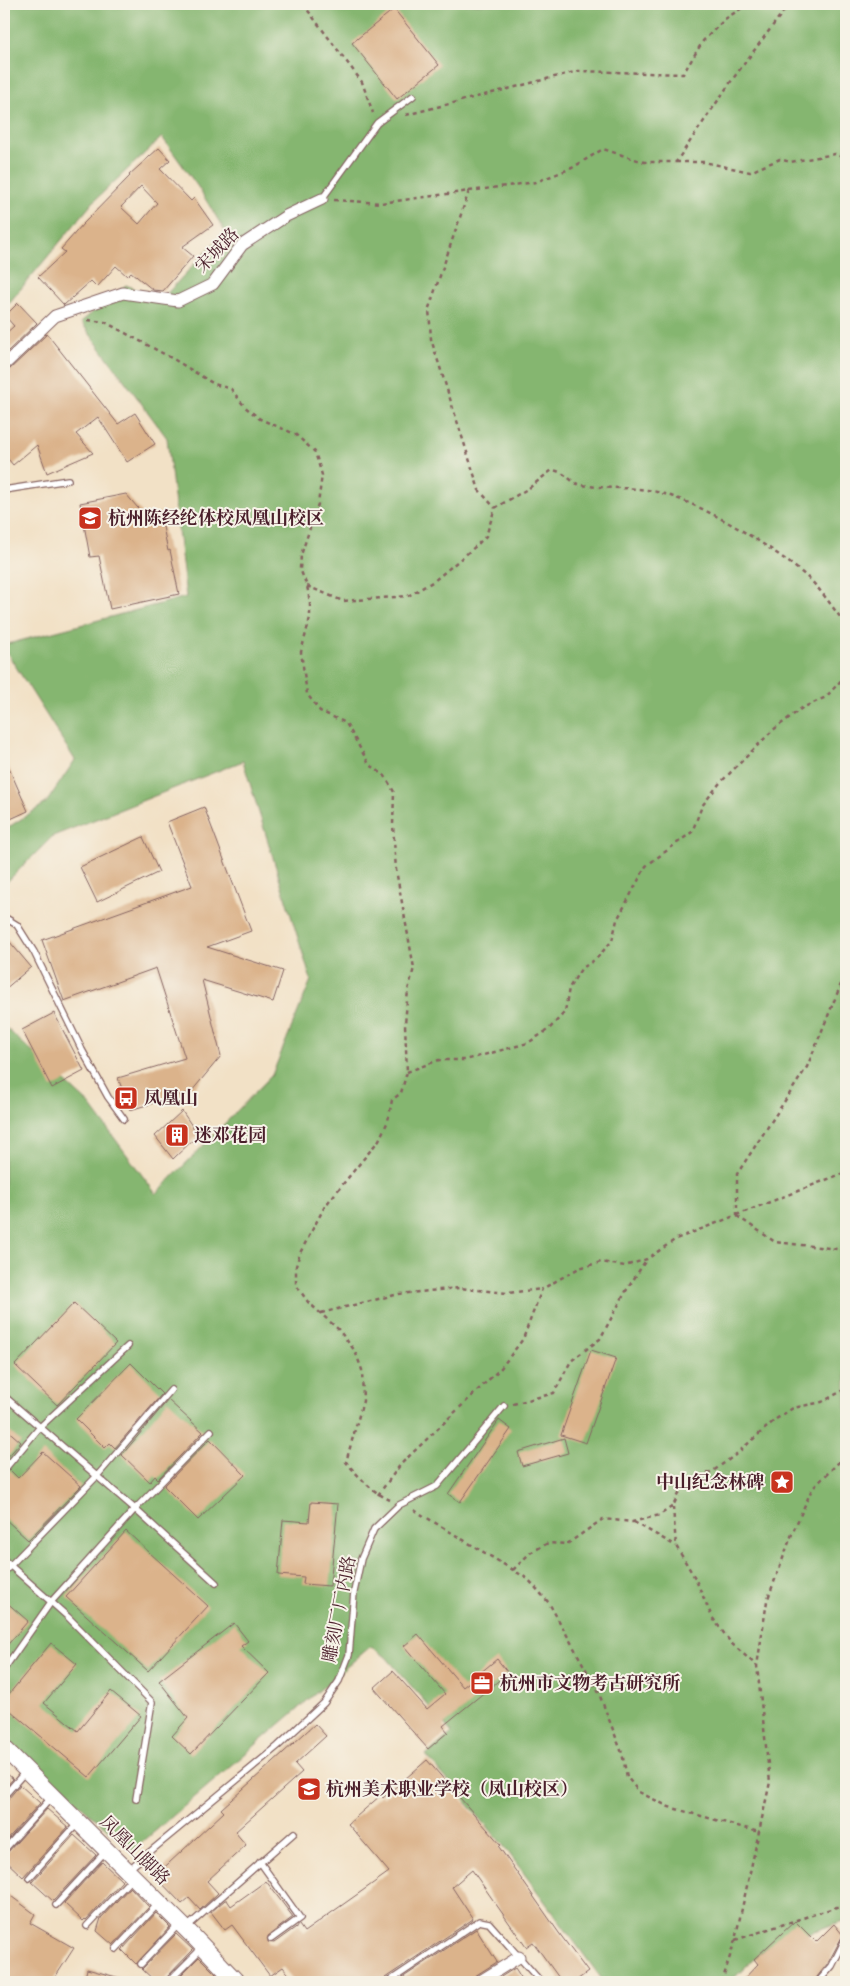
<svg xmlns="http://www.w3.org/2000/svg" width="850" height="1986" font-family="'IM FELL DW Pica','Noto Serif SC',serif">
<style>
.forest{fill:#85b670;stroke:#686a4e}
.building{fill:#dbb38b;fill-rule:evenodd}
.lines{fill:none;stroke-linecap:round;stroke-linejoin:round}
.lane-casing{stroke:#856361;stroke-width:8}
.street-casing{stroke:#856361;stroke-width:13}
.secondary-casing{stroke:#856361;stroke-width:18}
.path{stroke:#856361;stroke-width:2.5;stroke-dasharray:4 4;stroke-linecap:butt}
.lane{stroke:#fff;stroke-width:5.5}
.street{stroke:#fff;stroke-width:11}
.secondary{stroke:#fff;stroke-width:16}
.labels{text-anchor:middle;stroke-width:4;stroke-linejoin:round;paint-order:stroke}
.street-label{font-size:18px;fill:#4a1f2b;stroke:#f7f3e8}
.poi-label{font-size:18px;font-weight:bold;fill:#4a1f2b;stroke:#f7f3e8;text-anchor:start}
</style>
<rect width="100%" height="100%" fill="#f7f3e8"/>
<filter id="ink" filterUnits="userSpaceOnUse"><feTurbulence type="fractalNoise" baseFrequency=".02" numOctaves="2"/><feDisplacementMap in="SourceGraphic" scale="10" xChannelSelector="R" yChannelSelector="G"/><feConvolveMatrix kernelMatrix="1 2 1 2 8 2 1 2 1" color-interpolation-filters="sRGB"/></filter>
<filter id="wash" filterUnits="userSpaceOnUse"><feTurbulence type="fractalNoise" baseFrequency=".0096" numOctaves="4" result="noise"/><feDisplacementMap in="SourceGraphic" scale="20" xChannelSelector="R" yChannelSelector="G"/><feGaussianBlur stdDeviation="1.12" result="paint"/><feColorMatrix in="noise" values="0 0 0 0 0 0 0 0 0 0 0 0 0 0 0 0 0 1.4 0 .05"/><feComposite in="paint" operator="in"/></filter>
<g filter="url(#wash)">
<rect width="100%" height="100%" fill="#f2e1c6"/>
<path class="forest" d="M4,4H846V1920L765,1948L730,1982H604L503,1845L426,1755L452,1733L386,1657L371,1646L132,1851L4,1737V1026L90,1105L156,1194L272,1075L311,980L243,761L53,836L4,885V830L46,803L75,760L4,648V645L186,597L167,438L81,322L126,285L160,301L225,231L198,187L162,137L95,200L4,309Z"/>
<g id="blocks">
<path class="building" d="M394,9L439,65L397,99L352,43Z
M159,148L170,160L160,169L191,201L194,198L213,225L182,247L193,256L163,291L153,290L131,272L127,276L116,266L97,287L91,281L64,305L38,277L65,252L61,249L83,224L130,176L129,175ZM141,186L157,203L139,224L121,207Z
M18,303L37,323L4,355V335L14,326L5,316Z
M47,334L118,424L135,413L155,444L127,462L98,417L76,434L93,453L47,473L37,445L13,465L4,454V372L9,370Z
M126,494L149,521L160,512L168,551L170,550L179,594L110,609L99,556L90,557L80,503Z
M4,757L28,811L4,822Z
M204,807L251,931L207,947L283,971L273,1002L202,980L221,1056L191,1092L130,1110L118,1078L185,1058L156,968L64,1001L42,940L192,886L167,822Z
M143,837L159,872L97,902L80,867Z
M4,935L31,967L4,990Z
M54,1013L84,1071L52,1088L22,1030Z
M182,1111L198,1135L173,1159L155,1136Z
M74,1303L116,1343L57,1405L15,1365Z
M591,1350L616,1358L586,1443L561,1435Z
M131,1363L162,1394L115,1448L110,1443L105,1448L76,1419Z
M168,1400L203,1432L158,1479L155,1476L150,1482L122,1455Z
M499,1420L511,1429L460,1502L448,1494Z
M4,1427L21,1442L4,1461Z
M564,1438L568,1453L522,1466L518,1452Z
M210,1439L245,1475L198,1520L164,1486Z
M43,1452L81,1486L28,1540L4,1518V1475L10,1470L18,1478Z
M311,1502L338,1504L330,1586L303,1584L304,1577L278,1575L283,1520L309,1522Z
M126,1531L208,1606L148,1671L66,1597Z
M4,1600L28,1621L4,1649Z
M234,1623L248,1641L241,1646L269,1673L191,1754L172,1736L188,1718L159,1681Z
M418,1634L463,1687L497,1659L508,1673L443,1726L448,1732L428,1749L374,1688L393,1671L427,1709L445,1694L404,1646Z
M51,1643L77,1664L44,1703L78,1731L111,1691L141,1716L89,1777L4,1705V1700Z
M315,1724L326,1736L295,1764L302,1772L235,1832L246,1845L207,1881L218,1893L200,1910L189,1898L182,1904L155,1876L224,1812L221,1809Z
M427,1760L501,1845L499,1847L559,1933L588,1972L574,1982H562L533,1942L526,1947L472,1870L452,1887L473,1919L385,1978L383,1982H295L283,1967L270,1976L232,1925L225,1930L211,1912L225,1900H227L231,1906L266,1881L293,1917L268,1936V1942L274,1943L299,1925L304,1932L389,1872L348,1824L381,1795L383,1798Z
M4,1771L13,1779L4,1789Z
M20,1785L40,1803L4,1843V1801L8,1799Z
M47,1809L68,1827L23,1877L4,1859V1855L7,1853Z
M74,1835L96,1855L53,1901L32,1882Z
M102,1862L122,1881L86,1920L85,1919L83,1921L64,1903Z
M130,1887L149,1907L113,1945L97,1931L101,1918Z
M4,1891L35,1914L30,1923L74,1948L52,1982H8L4,1980Z
M156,1913L170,1927L136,1964L122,1950Z
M795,1921L816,1942L834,1924L843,1935L828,1963L813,1982H741L758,1964L754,1959Z
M476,1929L497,1962L475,1976L472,1982H396Z
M176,1934L193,1950L165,1979L163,1982H156L142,1969Z
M199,1957L216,1974L210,1982H174Z
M515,1968L524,1982H493Z
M87,1969L120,1978V1982H84Z"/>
</g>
</g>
<g filter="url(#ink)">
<use href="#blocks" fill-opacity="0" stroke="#856361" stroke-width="1"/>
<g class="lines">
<g class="lane-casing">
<path id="lane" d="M322,199L377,123L413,96
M4,490L68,480
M4,917L17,925L34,952L82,1050L108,1097L124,1119
M4,1396L135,1509L216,1583
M4,1470L40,1427L128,1346
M4,1560L68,1617L152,1702L136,1799
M4,1572L97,1476L171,1390
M4,1669L51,1602L135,1509L211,1431
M4,1796L25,1772
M4,1850L51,1798
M260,1862L300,1918L271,1939
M129,1869L278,1746L324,1703L339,1681L349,1655L354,1592L361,1559L374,1529L399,1505L437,1486L504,1406
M29,1878L77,1824
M56,1905L105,1852
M87,1926L132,1878
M187,1927L294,1833
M116,1949L158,1904
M141,1964L179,1924
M168,1982L202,1948
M215,1982L226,1971
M388,1982L479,1921L489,1923L541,1982
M818,1982L832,1966L846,1938"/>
</g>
<g class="street-casing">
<path id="street" d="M4,365L55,316L123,293L178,301L213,284L242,245L286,216L322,199
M479,1982L519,1957"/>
</g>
<g class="secondary-casing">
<path id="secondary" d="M4,1748L192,1935L237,1982"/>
</g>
<path class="path" d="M303,4L362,82L373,113
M406,115L578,71L683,74L703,41L725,19L748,4
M676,162H704L750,172L780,159L790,162L835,154L846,159
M469,191L429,308L431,339L479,490L495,508
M334,200L381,203L536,182L572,168L603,149L644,162H676L732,80L789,4
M88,320L105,322L175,360L214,384L231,389L245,407L260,419L295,434L315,452L322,475L318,504L301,555L300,569L307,586L310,602V618L301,652L307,694L320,711L346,723L369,764L385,776L394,792L393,825L396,870L414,968L408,990L405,1024L407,1072L401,1093L392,1100L388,1121L379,1140L325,1206L300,1253L296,1266V1285L308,1302L338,1329L355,1351L362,1370L363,1401L346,1462C359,1477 372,1492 390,1500
M307,586L343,601L408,596L434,581L476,546L486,536L495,508L529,488L552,470C567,472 571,484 582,485C604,489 626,487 647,490C694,497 772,546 807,577C823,591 832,608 846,624
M407,1072L439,1060H465L528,1043L549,1029L565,1012L569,988L581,969L596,959L612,941L617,920L646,866L692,832L702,806L719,784L773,730L802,708L826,697L846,675
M737,1216V1174L807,1067L846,972
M737,1216L775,1242L846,1250
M321,1313L399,1294L459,1288L507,1293L542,1289
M513,1404L554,1393L571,1361L600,1339L626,1291L646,1260
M378,1495L401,1464L501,1368L523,1339L542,1289L579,1268L601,1262L625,1266L647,1259L676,1239L846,1172
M673,1507L676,1546L695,1578L712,1617L731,1643L757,1666
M414,1510L528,1579L549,1603L598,1691L622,1753L627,1777L639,1792L669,1807L759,1832
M634,1522L676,1546
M513,1570L530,1553L548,1543L567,1544L603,1519L632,1522L660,1515L673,1506L685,1482L713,1471L734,1456L776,1419L793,1408L822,1402L842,1391L846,1393
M735,1940L846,1904
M722,1982L735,1940L770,1782L757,1666L767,1601L792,1534L812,1489L846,1455"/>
<use href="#lane" class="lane"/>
<use href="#street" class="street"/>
<use href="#secondary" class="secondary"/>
</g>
</g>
<defs>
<g id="school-square" transform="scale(1.25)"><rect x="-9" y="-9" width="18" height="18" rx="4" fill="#c8321e" stroke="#f7f3e8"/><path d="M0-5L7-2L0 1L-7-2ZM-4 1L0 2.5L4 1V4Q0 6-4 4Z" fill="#fff"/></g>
<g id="bus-square" transform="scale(1.25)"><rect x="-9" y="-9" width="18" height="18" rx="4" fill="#c8321e" stroke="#f7f3e8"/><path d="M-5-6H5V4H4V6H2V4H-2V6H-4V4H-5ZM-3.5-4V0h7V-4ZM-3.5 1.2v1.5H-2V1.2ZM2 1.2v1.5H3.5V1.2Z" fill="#fff"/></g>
<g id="building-square" transform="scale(1.25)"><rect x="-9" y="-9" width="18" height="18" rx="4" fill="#c8321e" stroke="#f7f3e8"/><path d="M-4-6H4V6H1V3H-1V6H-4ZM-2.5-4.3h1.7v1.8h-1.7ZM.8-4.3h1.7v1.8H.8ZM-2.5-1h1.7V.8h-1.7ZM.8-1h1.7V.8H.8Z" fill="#fff"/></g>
<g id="sight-square" transform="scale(1.25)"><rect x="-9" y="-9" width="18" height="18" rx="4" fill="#c8321e" stroke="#f7f3e8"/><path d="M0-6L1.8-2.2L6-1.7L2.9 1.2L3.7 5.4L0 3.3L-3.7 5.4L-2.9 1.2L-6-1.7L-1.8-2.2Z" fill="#fff"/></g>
<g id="office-square" transform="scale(1.25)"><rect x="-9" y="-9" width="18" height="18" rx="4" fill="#c8321e" stroke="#f7f3e8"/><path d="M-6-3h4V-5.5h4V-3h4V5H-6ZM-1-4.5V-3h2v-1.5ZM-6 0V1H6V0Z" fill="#fff"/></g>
</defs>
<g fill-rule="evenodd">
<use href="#school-square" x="90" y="518"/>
<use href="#bus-square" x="126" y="1098"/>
<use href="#building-square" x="177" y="1135"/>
<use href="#sight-square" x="782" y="1482"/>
<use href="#office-square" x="482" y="1683"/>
<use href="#school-square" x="309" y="1789"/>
</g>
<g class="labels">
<g class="street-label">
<text transform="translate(217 250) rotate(-46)" y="6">宋城路</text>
<text transform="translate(339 1609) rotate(-79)" y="6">雕刻厂厂内路</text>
<text transform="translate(135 1850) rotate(45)" y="6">凤凰山脚路</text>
</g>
<g class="poi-label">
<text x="108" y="524">杭州陈经纶体校凤凰山校区</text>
<text x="144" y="1104">凤凰山</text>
<text x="194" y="1141">迷邓花园</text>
<text x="764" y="1488" text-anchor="end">中山纪念林碑</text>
<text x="500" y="1689">杭州市文物考古研究所</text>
<text x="326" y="1795">杭州美术职业学校（凤山校区）</text>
</g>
</g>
<rect width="850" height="1986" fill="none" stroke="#f7f3e8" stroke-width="20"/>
</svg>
